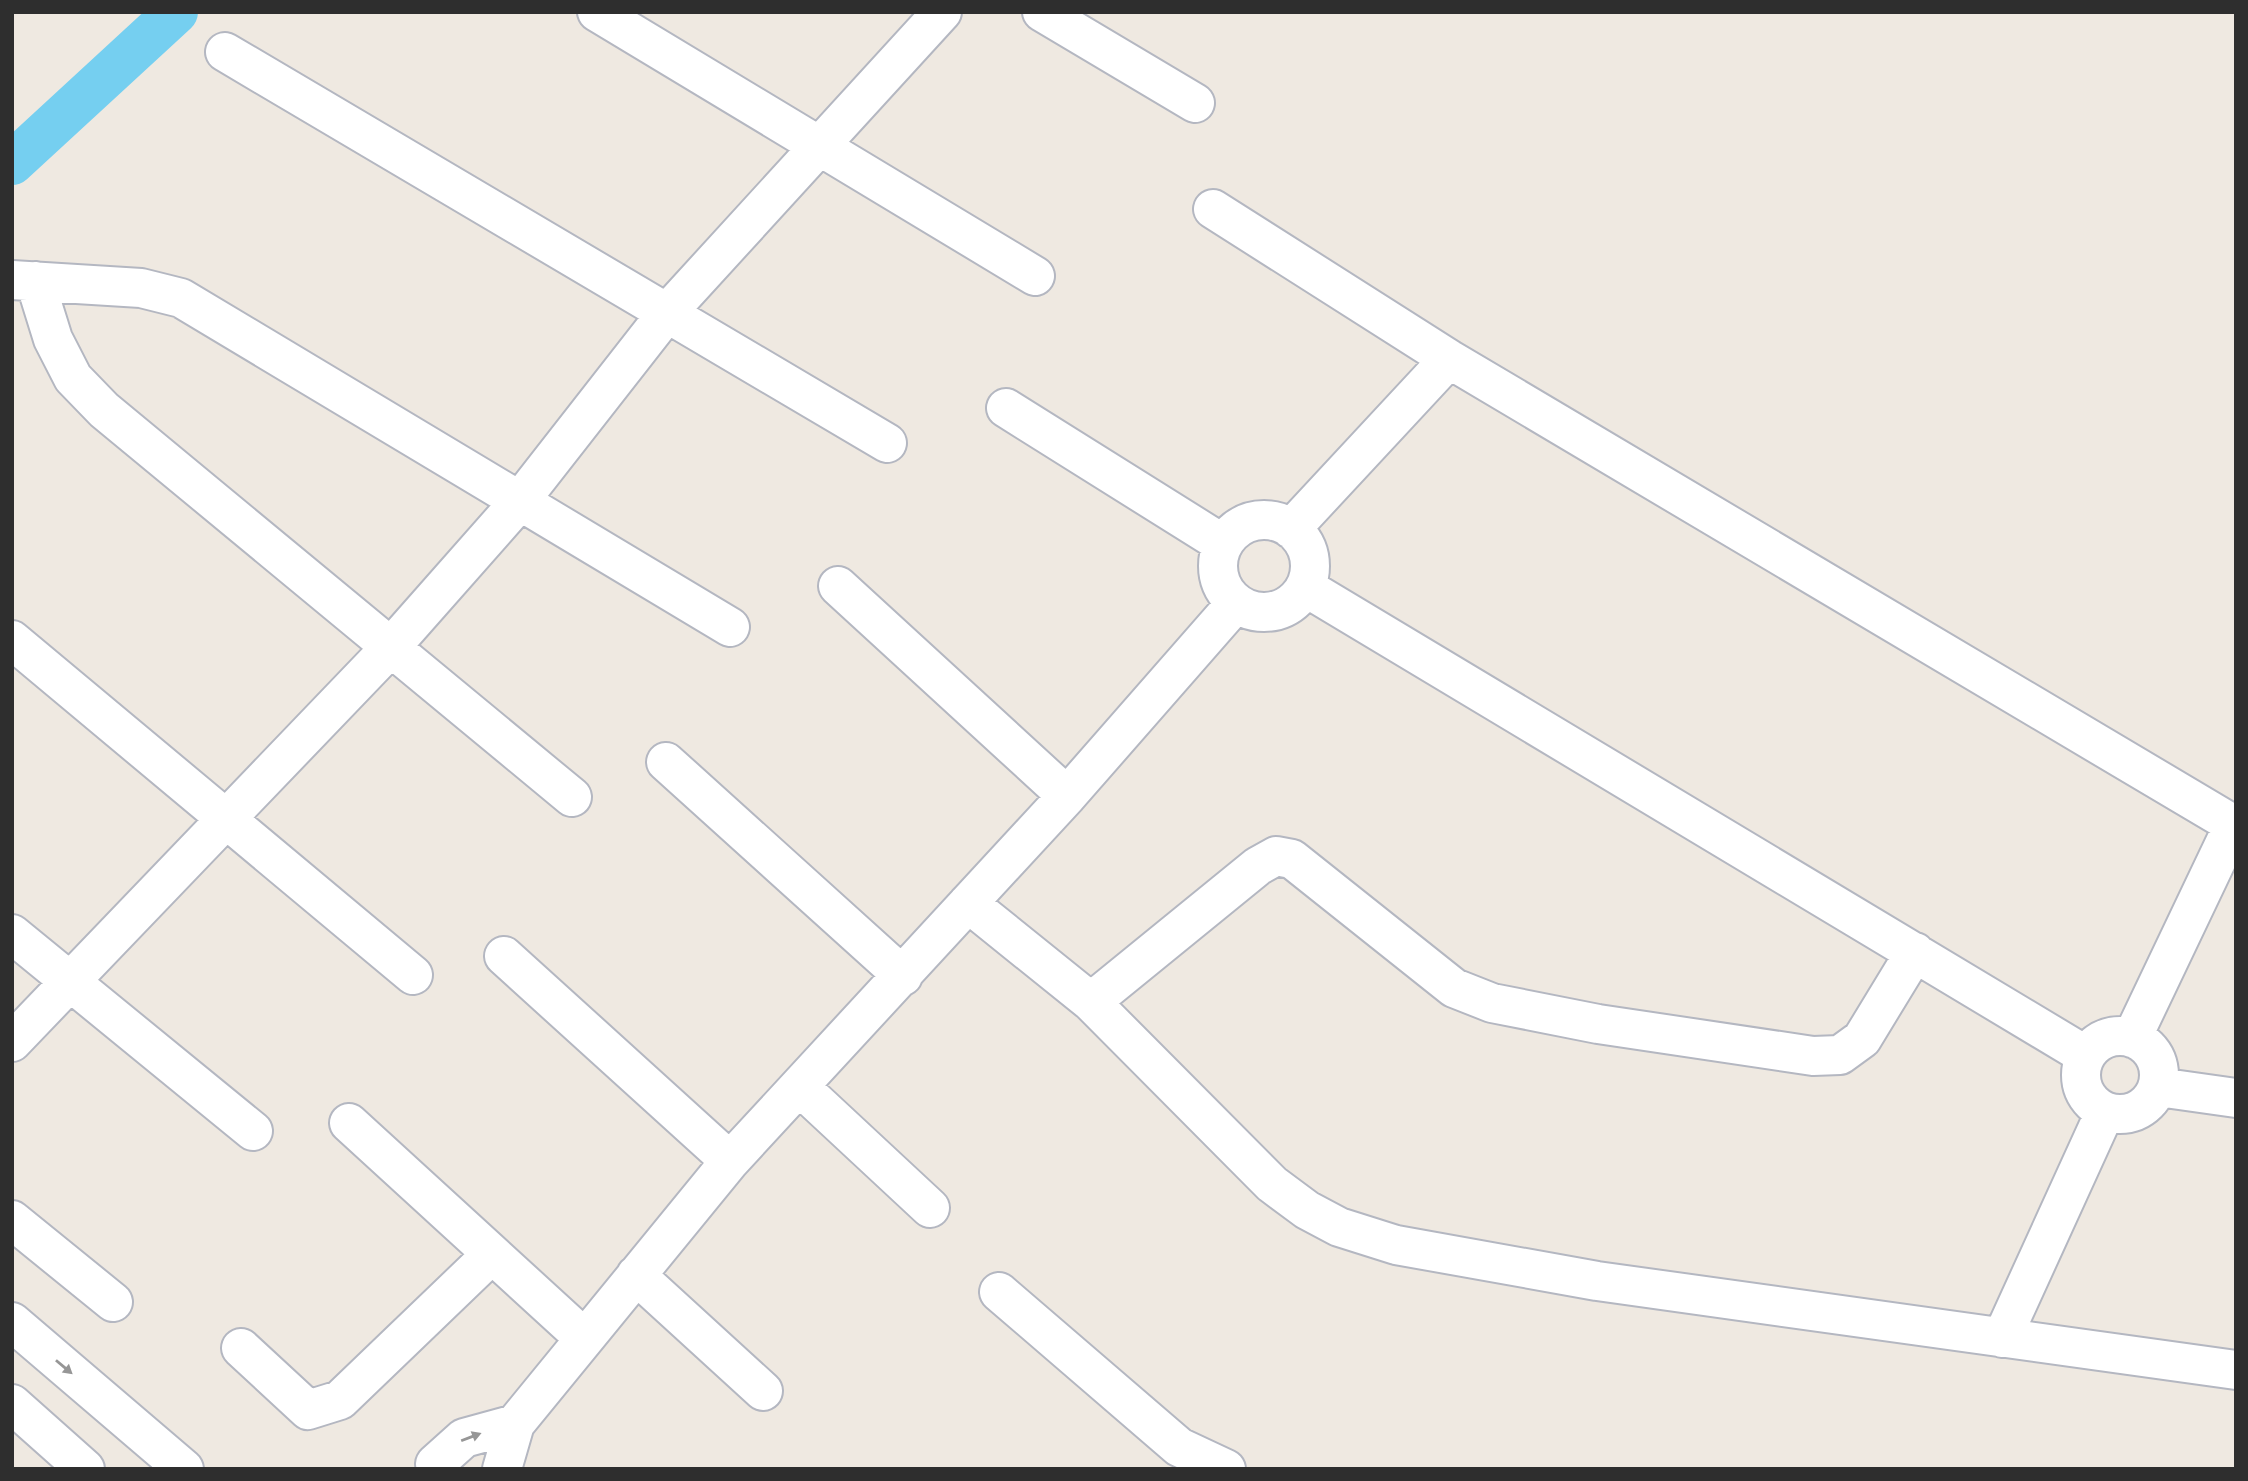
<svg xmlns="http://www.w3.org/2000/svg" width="2248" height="1481" font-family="'DM Sans',sans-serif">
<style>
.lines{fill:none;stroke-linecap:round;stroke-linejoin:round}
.canal{stroke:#75cff0;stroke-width:44}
.street-casing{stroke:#b4b7c1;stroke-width:42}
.street{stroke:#fff;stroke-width:38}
.oneway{fill:#969696}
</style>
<rect width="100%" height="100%" fill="#efe9e1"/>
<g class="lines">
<path class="canal" d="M12,163L176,12"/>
<g class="street-casing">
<path id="street" d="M597,12L1035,276
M1042,12L1195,103
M225,52L887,443
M1213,209L1449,359L2236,826
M12,280L141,288L181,298L730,627
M35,281L53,339L73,378L104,410L572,797
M1006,408L1223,544
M1218 566a46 46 0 1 1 92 0a46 46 0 1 1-92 0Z
M1291,529L1449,359
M838,586L1067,796
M1305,587L2085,1055
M12,640L413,975
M666,762L903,976
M968,903L1091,1002L1272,1184L1307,1210L1339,1227L1396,1245L1597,1281L2236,1370
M12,934L253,1131
M504,956L730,1161
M1091,1002L1258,866L1276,856L1292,859L1454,988L1492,1003L1598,1024L1813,1056L1840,1055L1862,1039L1915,952
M2081 1075a39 39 0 1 1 78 0a39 39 0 1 1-78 0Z
M2132,1038L2233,826
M12,1042L391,647L519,502L666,314L942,12
M800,1087L930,1208
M2158,1087L2236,1098
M349,1123L584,1338
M12,1220L113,1302
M636,1275L763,1391
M999,1292L1179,1447L1226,1469
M12,1322L184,1469
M2002,1338L2105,1112
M241,1348L308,1410L340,1400L492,1254
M12,1404L85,1469
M435,1464L464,1438L515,1424
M502,1469L515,1424L730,1161L1067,796L1236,603"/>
</g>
<use href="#street" class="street"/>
</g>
<defs><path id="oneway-solid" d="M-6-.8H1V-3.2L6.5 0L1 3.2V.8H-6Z" transform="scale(1.75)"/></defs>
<g class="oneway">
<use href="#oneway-solid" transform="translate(64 1367) rotate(40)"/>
<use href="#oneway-solid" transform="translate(471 1437) rotate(-21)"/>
</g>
<rect width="2248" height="1481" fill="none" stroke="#2e2e2e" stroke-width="28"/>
</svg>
